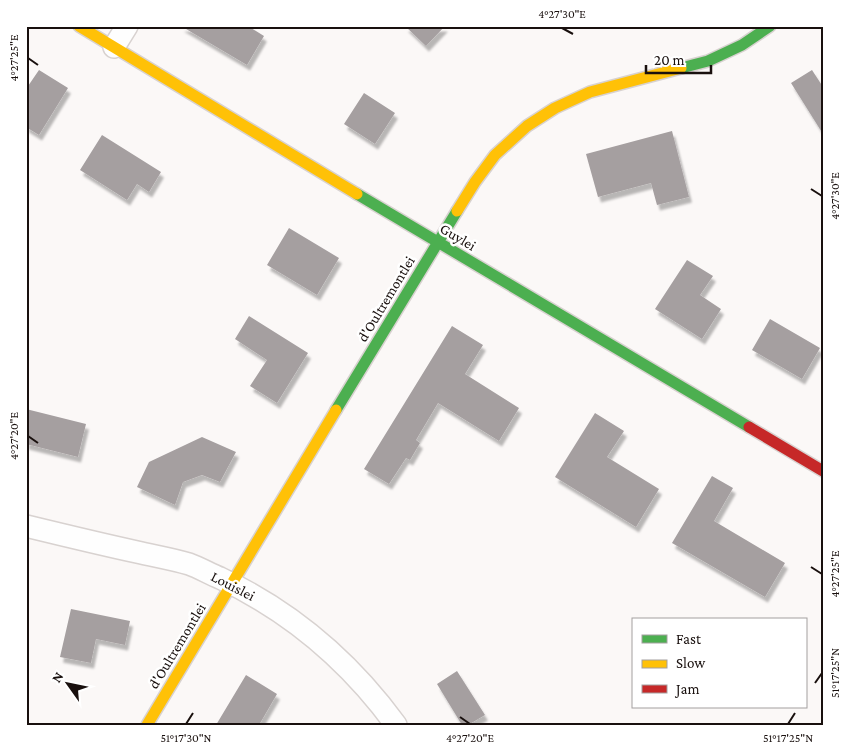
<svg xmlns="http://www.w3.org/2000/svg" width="849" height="751" font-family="'Crimson Pro',serif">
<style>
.building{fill:#a59fa0;filter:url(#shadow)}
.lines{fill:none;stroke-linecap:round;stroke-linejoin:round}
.street-casing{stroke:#d8d2d0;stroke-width:24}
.fast-casing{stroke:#d8d2d0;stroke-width:14}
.slow-casing{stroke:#d8d2d0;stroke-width:14}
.jam-casing{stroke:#d8d2d0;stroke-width:14}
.street{stroke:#fefefe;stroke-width:21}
.fast{stroke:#4caf50;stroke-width:11}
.slow{stroke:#ffc107;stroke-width:11}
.jam{stroke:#c62828;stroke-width:11}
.ticks{fill:none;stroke:#19100e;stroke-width:2}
.labels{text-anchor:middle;stroke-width:5;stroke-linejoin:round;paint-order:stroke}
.street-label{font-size:15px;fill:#19100e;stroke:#fff}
.neatline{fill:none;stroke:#19100e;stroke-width:2}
.ticks-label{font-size:12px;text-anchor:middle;fill:#19100e}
</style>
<defs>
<filter id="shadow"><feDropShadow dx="3" dy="5.5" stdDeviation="1" flood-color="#0004"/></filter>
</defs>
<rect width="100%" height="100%" fill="#fbf8f7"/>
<path class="building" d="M181,26H248L264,36L247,65Z
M405,26H445L426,46Z
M39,70L68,88L39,135L26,127V89Z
M812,70L823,87V134L791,83Z
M364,93L395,113L375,144L344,124Z
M672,131L689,197L657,205L651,183L598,197L586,154Z
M102,135L161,172L149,192L137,184L127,200L80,170Z
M289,228L339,258L317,295L267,265Z
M687,260L713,276L700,295L721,309L702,339L655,309Z
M249,316L308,353L277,403L250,386L267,360L235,339Z
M770,319L820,348L802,379L752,350Z
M452,326L483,345L465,374L519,408L499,441L438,403L416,440L420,443L410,460L406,458L389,484L364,469Z
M26,409L86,424L78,457L26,444Z
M595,413L624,431L607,457L659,489L636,527L555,477Z
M202,437L236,452L220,482L202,475L183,482L175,505L137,487L149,462Z
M712,476L733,488L714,521L785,563L765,597L672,543Z
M71,609L130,621L125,645L96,639L91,663L60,657Z
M457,671L485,715L468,725H462L437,684Z
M246,675L277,694L259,725H216Z"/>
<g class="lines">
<g class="street-casing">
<path id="street" d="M114,47L127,26
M26,526C63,535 100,544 137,552C154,556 172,559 189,564C200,568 210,574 220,578C290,611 350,662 396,725"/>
</g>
<g class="fast-casing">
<path id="fast" d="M681,68L708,61L742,45L770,26
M357,194L749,427
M336,410L457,211"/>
</g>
<g class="slow-casing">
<path id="slow" d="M79,26L357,194
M457,211L475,182L495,155L527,126L555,108L590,92L681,68
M147,725L336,410"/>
</g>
<g class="jam-casing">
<path id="jam" d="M749,427L823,471"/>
</g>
<use href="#street" class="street"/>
<use href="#fast" class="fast"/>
<use href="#slow" class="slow"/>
<use href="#jam" class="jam"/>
</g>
<path class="ticks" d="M562,28L573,34M28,58L38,65M811,189L822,196M28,436L38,443M811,567L822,574M815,683L822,673M460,717L470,724M186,724L193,713M788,724L795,713"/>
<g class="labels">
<g class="street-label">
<text transform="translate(458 237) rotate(31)" y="5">Guylei</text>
<text transform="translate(386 299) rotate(-59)" y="5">d'Oultremontlei</text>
<text transform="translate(233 586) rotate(27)" y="5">Louislei</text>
<text transform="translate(177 646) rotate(-59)" y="5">d'Oultremontlei</text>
</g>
</g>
<rect width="849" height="751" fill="none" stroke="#ffffff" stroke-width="55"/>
<rect x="632" y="618" width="175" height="90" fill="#ffffff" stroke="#a39f9f"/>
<rect x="642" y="635" width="25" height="8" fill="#4caf50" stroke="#a39f9f"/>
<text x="676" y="644" font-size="15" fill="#19100e">Fast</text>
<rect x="642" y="660" width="25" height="8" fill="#ffc107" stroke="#a39f9f"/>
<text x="676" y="668" font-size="15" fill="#19100e">Slow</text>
<rect x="642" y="685" width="25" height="8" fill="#c62828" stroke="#a39f9f"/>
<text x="676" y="694" font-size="15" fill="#19100e">Jam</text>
<g transform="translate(68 684) rotate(303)" stroke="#ffffff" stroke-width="4" paint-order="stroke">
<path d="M0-4L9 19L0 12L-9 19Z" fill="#19100e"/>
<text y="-8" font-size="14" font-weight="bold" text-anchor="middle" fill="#19100e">N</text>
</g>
<path d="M646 65v8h65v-8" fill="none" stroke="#19100e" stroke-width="2.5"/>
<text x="654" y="65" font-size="15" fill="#19100e" stroke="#ffffff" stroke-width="4" paint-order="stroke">20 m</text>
<rect x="28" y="28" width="794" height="696" class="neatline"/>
<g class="ticks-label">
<text x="562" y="18">4°27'30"E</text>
<text transform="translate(14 58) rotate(-90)" y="4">4°27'25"E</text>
<text transform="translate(835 196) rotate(-90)" y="4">4°27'30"E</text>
<text transform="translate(14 436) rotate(-90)" y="4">4°27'20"E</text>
<text transform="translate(835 574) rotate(-90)" y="4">4°27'25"E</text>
<text transform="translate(835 673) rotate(-90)" y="4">51°17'25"N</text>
<text x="186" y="742">51°17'30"N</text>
<text x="470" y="742">4°27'20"E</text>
<text x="788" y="742">51°17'25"N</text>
</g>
</svg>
